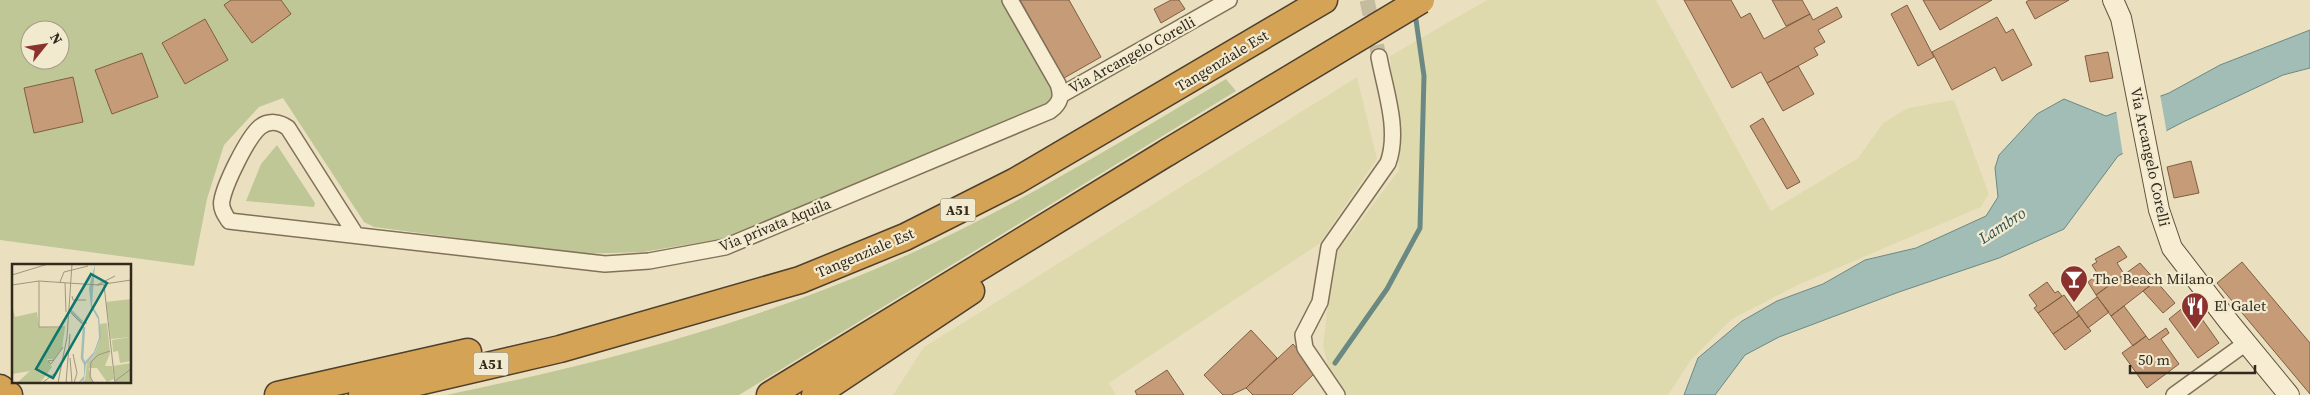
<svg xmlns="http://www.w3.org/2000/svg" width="2310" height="395" font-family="'Source Serif 4',serif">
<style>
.farmland{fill:#dfdaae}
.green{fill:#bec795;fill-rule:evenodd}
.water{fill:#a2bcb6;stroke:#6b8983}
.pier{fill:#eae0c0}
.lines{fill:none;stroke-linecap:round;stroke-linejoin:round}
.stream{stroke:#6b8983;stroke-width:5}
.building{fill:#c69c78;stroke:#7f5d41}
.street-tunnel{stroke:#c5bb9f;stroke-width:15;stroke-dasharray:15 8;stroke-linecap:butt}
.street-casing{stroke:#817159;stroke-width:18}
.secondary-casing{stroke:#63523d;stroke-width:22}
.highway-casing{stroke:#4f3f2d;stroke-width:29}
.street{stroke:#f6edd2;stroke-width:15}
.secondary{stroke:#f6edd2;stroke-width:20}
.highway{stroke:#d5a355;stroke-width:26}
.highway-bridge-casing{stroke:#4f3f2d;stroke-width:29;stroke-linecap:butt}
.highway-bridge{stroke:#d5a355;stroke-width:26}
.labels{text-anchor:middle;stroke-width:4.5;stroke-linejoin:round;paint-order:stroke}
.shield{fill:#f2eacf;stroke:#6c6252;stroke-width:1}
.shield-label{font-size:14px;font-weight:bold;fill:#32281d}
.street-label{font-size:15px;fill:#32281d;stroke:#f2eacf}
.poi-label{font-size:15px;fill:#32281d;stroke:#f2eacf;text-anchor:start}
.water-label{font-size:16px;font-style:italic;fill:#2d5150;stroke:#f2eacf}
.inset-river{fill:none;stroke:#a2bcb6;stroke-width:2.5}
.inset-road{fill:none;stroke:#a0967f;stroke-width:1}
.view{fill:#0f766e;fill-opacity:0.15;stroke:#0f766e;stroke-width:2.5}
.inset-edge{fill:none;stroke:#32281d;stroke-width:2.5}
</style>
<rect width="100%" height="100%" fill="#eae0c0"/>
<path class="farmland" d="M1487,0H1656L1771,211L1858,158L1883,123L1908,108L1954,100L1989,194L1981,207L1800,284L1732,319L1691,360L1668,395H1344L1330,374L1323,345L1334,256L1399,170L1390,56Z
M1357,77L1377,159L1319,244L1109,383L1116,395H893L924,347Z"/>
<path class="green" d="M0,0H1002C1013,19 1049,75 1051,93C1052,98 1049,102 1045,106L726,238L643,252L581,254L374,227L364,222L283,98L259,107L224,145L207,199L194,266L0,240ZM30,30H60V60H30Z
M1226,79L1236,91L739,395H446C622,359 795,312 956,232C1049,186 1137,132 1226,79Z
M277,145L315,203L314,207L246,201L261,164Z"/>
<path class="water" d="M2310,30V68L2283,75L2183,122L2118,156L2064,229L1999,258L1899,292L1779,337L1745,355L1715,395H1684L1698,358L1742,321L1777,301L1823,284L1865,260L1916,248L1986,216L1998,197L1995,168L1999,155L2037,114L2064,99L2106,116L2169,93L2220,65Z"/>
<path class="pier" d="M2160,94L2167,134L2123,156L2116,110Z"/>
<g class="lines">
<path class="stream" d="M1335,363L1387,289L1420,228L1424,76L1415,13"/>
</g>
<path class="building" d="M231,0H281L291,14L252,43L224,5Z
M1020,0H1069L1101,57L1064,78Z
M1171,0H1179L1185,9L1161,23L1154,9Z
M1684,0H1731L1741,18L1750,13L1764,39L1810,14L1813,20L1837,7L1842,17L1818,30L1825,42L1814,48L1818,55L1767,83L1761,72L1732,88Z
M1772,0H1802L1810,14L1786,26Z
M1923,0H1992L1940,30Z
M2029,0H2069L2035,19L2026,2Z
M1907,5L1934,57L1918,66L1891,14Z
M1997,17L2006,33L2013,29L2032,65L2002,81L1995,67L1952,90L1932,52Z
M205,19L228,60L185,84L162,43Z
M2108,52L2113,78L2090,82L2085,56Z
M142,53L158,97L112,114L95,70Z
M1798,66L1814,94L1783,111L1767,83Z
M73,77L83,122L34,133L24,88Z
M1763,118L1800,182L1787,189L1750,126Z
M2191,161L2199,193L2174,198L2167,167Z
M2119,246L2127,257L2117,263L2124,274L2112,283L2107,275L2101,279L2092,265L2097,262L2095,259Z
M2242,262L2310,343V394L2217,283Z
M2140,263L2156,281L2111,316L2096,295Z
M2098,274L2101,279L2107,275L2112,283L2096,295L2088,282Z
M2156,281L2175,303L2163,313L2143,291Z
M2047,282L2055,293L2058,291L2062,296L2038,313L2034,308L2037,306L2029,295Z
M2064,295L2079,316L2053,334L2038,313Z
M2097,297L2109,312L2088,328L2077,312Z
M2190,302L2219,343L2198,358L2169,319Z
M2124,306L2146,336L2133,346L2111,316Z
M2079,316L2091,331L2065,350L2053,334Z
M2166,328L2169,333L2161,339L2179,364L2147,388L2122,353L2146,336L2149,340Z
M1251,330L1277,358L1246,388L1231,395H1223L1204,375Z
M1293,344L1316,372L1292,395H1253L1246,388Z
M1167,370L1184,395H1137L1135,391Z"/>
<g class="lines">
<path class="street-tunnel" d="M1367,0L1379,57"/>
<g class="street-casing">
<path id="street" d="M1061,95L1229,0
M356,235L288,128C280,122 269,120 260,127C247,138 225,184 222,200C220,208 225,215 229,221L605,264L649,261L725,247L1050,111C1061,103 1062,96 1058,84L1010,0
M1337,395L1305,348L1303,335L1320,302L1329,247L1388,163C1400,130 1385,90 1379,57
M2174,395L2246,343"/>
</g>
<g class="secondary-casing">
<path id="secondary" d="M2113,0L2121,18L2125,37L2159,210L2172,248L2229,322L2289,395"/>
</g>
<g class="highway-casing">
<path id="highway" d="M0,388L9,395
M278,395L468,352
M362,395L560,349L800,280L905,237L1016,181L1324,0
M770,395L1168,152
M815,395L971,291"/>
</g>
<use href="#street" class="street"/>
<use href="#secondary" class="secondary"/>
<use href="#highway" class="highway"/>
<g class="highway-bridge-casing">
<path id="highway-bridge" d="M1168,152L1421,0"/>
</g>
<use href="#highway-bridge" class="highway-bridge"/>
</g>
<defs>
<g id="bar-pin" transform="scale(1.4375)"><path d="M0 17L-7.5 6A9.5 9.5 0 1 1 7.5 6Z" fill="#8c322e" stroke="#f2eacf"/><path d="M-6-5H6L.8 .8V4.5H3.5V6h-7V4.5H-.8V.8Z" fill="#fff"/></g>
<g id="restaurant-pin" transform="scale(1.4375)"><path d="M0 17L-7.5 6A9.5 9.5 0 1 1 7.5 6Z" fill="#8c322e" stroke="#f2eacf"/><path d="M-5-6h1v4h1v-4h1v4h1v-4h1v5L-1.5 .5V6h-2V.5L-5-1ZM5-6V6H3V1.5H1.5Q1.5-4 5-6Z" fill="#fff"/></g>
</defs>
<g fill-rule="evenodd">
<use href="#bar-pin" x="2074" y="279"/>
<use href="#restaurant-pin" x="2195" y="306"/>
</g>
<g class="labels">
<g class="shield">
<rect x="940.5" y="198.5" width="35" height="23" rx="4"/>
<rect x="473.5" y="352.5" width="35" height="23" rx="4"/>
</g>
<g class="shield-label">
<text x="958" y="215">A51</text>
<text x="491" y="369">A51</text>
</g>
<g class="street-label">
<text transform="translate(1132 55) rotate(-29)" y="5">Via Arcangelo Corelli</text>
<text transform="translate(1222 61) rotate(-31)" y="5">Tangenziale Est</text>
<text transform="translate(2150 157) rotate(78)" y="5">Via Arcangelo Corelli</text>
<text transform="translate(775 225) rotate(-22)" y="5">Via privata Aquila</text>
<text transform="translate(865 253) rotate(-23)" y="5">Tangenziale Est</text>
</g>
<g class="poi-label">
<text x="2093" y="284">The Beach Milano</text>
<text x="2214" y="311">El Galet</text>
</g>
<g class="water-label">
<text transform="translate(2002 225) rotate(-33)" y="6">Lambro</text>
</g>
</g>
<g transform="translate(12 264)">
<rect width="119" height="119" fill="#eae0c0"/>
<path d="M119,35V97L108,99L106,87L101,88L100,76L118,73L99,75L94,38ZM0,41L3,53L25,48L27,63L53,64L50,84L42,95H35L40,103L28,119L6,118L18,107L0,110ZM95,59L98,89L93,102H100L102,115L95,118L85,104H77L81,119H69L73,116L75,99L82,92L88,76V60ZM119,99V119H104L101,102Z" fill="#bec795"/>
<path d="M83,0L80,41L87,53L89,73L82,91L74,100L72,116L66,119L72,112V99L82,88L87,74L86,55L79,43L77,24Z" fill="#a2bcb6"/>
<path class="inset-river" d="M59,47L70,58M72,63L70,94L73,100"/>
<path class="inset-road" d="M0,11L36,0M27,17V63H53M48,18L52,8L76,2M53,19L54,48M0,21L27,17L86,21L119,16M85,21L103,12M92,21L103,119M60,32L61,36H74M59,49L69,59H75M61,90L65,109L62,119M58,94L60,119M42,96L36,97L39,100L49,86L51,83M103,117L119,105M30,119L46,107M46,119L55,73L60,0M54,119L58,70M82,119L78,113L79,98L86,91L98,87"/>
<path class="view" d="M79,10L95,19L41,114L24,105Z"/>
<rect width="119" height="119" class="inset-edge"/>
</g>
<g transform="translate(45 45) rotate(60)"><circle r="24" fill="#f2eacf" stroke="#a59c88"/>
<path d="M0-4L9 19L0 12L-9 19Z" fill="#8c322e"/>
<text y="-8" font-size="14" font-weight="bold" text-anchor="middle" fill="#32281d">N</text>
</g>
<path d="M2130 365v8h125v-8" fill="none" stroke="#32281d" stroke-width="2.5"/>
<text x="2138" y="365" font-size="15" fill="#32281d" stroke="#f2eacf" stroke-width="4" paint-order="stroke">50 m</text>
</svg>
